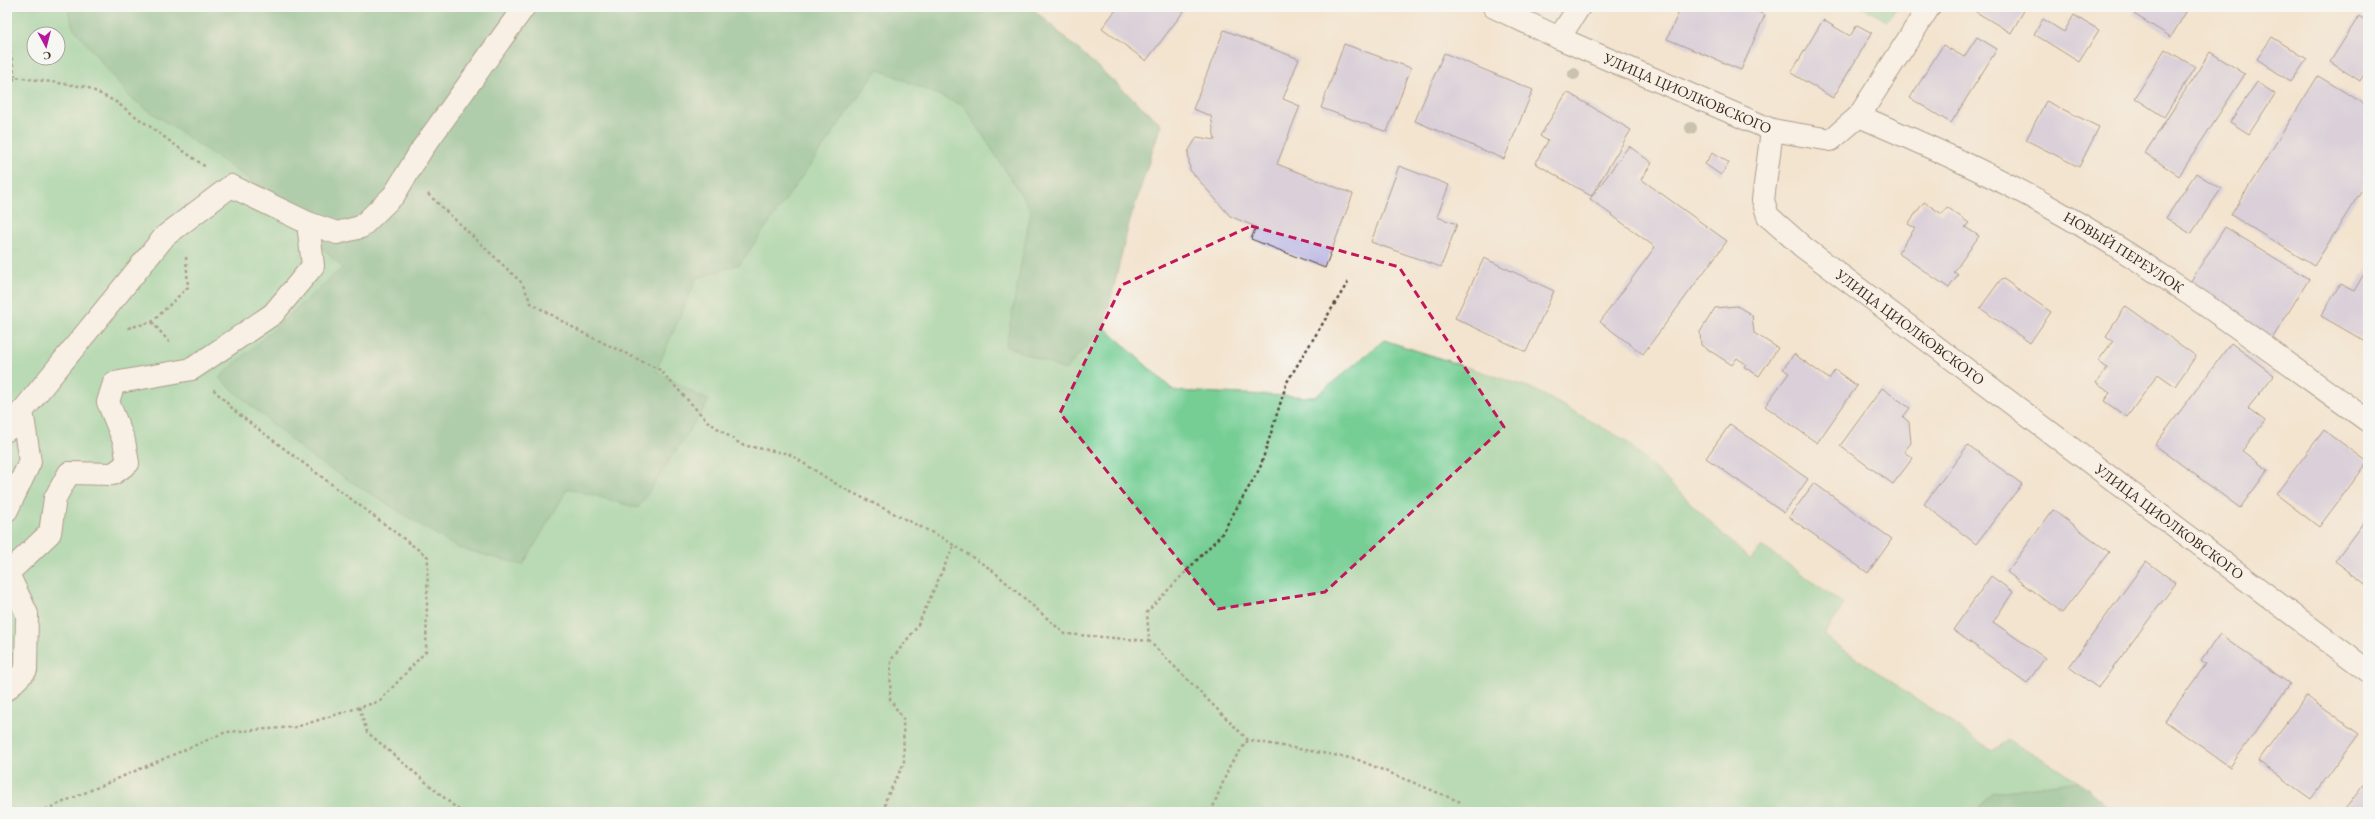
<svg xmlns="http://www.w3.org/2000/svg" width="2375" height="819" font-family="'EB Garamond',serif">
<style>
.green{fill:#76ce94;stroke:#587c59;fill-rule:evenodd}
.forest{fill:#60b17e;stroke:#4e6e4e}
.building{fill:#beb9e5}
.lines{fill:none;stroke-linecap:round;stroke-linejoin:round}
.minor-casing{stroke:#574639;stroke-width:24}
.path{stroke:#574639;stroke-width:2.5;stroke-dasharray:3 3;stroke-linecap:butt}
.minor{stroke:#fff;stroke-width:22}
.tree{fill:#989981}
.marked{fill:none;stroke:#c2185b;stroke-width:3;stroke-dasharray:8 5;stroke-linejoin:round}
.labels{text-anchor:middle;stroke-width:3;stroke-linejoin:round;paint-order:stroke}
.street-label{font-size:15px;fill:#3b2a1e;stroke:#f6f6f2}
</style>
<rect width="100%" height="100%" fill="#f6f6f2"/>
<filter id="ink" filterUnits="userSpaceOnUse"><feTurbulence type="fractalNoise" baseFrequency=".025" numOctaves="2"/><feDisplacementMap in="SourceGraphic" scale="8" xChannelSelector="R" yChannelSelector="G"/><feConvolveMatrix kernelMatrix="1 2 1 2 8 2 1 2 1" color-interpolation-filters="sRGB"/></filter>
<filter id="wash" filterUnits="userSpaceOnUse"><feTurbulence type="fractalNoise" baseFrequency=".012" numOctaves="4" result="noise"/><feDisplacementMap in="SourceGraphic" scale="16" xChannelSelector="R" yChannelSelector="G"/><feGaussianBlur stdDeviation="0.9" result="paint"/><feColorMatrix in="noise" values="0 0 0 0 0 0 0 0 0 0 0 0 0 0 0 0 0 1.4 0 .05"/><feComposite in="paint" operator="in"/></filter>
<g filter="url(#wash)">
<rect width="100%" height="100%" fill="#f3e4cf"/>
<path class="green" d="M7,7H1031L1161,124L1128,227L1104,327L1174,391L1315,397L1384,340L1531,388L1625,440L1750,560L1762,546L1844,604L1824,636L1993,751L2008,740L2079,781L1991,793L1976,812H7ZM34,34H58V58H34Z
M1862,7H1897L1887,21Z"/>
<path class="forest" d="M67,7H1031L1161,124L1128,227L1104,327L1065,370L1006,346L1031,210L964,106L878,69L740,264L697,278L656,371L709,401L638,508L568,488L523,565L458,548L310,456L219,378L342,268L269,193L131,98L73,27Z
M2079,781L2116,812H1976L1991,793Z"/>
<g id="blocks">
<path class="building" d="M1118,7H1187L1146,61L1102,28Z
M1681,7H1745L1765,15L1741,70L1667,39Z
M1968,7H2026L2011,33Z
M2138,7H2189L2171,37L2134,14Z
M2074,15L2099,30L2079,62L2034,34L2043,19L2064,32Z
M2359,16L2368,22V68L2360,81L2330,62Z
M1823,20L1850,36L1857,25L1872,33L1833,98L1791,73Z
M1224,30L1299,59L1283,99L1300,106L1277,164L1353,194L1325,268L1251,239L1256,227L1230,216L1190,170L1188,152L1197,137L1215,140L1211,116L1193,109Z
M1977,37L1997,49L1951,123L1910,98L1943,45L1964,57Z
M2272,37L2307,59L2291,82L2257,59Z
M1344,44L1411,68L1387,132L1321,108Z
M2165,49L2195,67L2164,117L2135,98Z
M2210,52L2245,74L2179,176L2145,153Z
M1444,53L1533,90L1504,159L1415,121Z
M2318,76L2368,106V180L2314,266L2231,215Z
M2257,82L2275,94L2249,134L2230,122Z
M1567,92L1631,130L1591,196L1535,163L1548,141L1540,136Z
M2046,101L2099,127L2079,167L2026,140Z
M1629,146L1652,163L1641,179L1727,241L1643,354L1600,322L1655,247L1590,199Z
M1713,152L1729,163L1721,175L1705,164Z
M1399,166L1449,185L1437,217L1457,224L1441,267L1371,242Z
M2196,173L2221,189L2191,234L2166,218Z
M1924,202L1942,214L1947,207L1969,223L1965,227L1979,236L1954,272L1958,275L1949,288L1898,253L1915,228L1908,224Z
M2225,227L2309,279L2272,339L2187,287Z
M1484,258L1554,291L1526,352L1455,318Z
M2368,267V338L2366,342L2321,316L2340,284L2354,291Z
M2002,278L2051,312L2030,343L1980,308Z
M1737,306L1752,315L1754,333L1778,348L1759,376L1744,367L1746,364L1737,358L1732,365L1701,345L1700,332L1715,308Z
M2126,306L2196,356L2175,386L2158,374L2127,417L2104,401L2110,393L2096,383L2107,368L2098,361L2113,341L2106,336Z
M2231,343L2274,375L2248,408L2265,421L2242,451L2268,470L2240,508L2155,445Z
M1794,354L1829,379L1835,370L1857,386L1817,443L1765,406L1789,373L1783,369Z
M1882,388L1910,408L1903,417L1909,422L1911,443L1904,452L1913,458L1893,484L1840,446Z
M1730,424L1808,479L1784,513L1706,458Z
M2324,430L2368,462L2319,527L2276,494Z
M1968,445L2022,484L1976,544L1924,504Z
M1814,483L1892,539L1868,573L1789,517Z
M2053,510L2109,552L2062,613L2007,572Z
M2368,516V586L2335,561Z
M2146,561L2176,583L2098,688L2069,667Z
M1991,576L2013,592L1993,622L2045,658L2027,683L1953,630Z
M2220,634L2290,684L2230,767L2165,721L2206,664L2201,660Z
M2306,696L2359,734L2311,799L2258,761Z
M2368,779V812H2343Z"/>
</g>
</g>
<g filter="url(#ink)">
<use href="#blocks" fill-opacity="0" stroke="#574639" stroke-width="1"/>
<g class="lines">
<g class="minor-casing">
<g id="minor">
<path id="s1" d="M1494,7L1559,38L1772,130L1831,140L1859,116L1929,7"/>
<path d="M1559,38L1579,7"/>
<path id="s2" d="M1859,116C1926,145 1992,174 2055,210C2165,272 2266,348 2368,421"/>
<path id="s3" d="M1772,130L1763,200L1768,216L1803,247L2368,671"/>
<path d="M7,430L165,236L231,186L308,223L337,233L361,227L394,195L422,149L524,7"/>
<path d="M7,510L30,462L22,411"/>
<path d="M7,574L50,533L55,498L69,473L113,474L128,463L124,441L108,402L114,383L192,369L273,314L313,266L308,223"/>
<path d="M7,689L26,670L27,614L8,574"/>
</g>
</g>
<path class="path" d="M7,34L15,77
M7,91L15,77L87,87L116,102L207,168
M428,194L522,283L531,303L581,332L660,370L707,421L742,445L789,454L841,487L941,537L992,570L1065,634L1149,641
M1348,282L1287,382L1260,468L1221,535L1147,612L1149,641L1248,740L1356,759L1463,803
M152,322L170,343
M128,328L152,322L188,287L186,257
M359,707L367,732L461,812
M40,812L226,732L296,727L380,701L426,651L428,557L237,413L213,389
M886,812L885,801L904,763L903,719L890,699L891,660L917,627L954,545
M1211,812L1230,765L1248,740"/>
<use href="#minor" class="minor"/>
</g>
<g class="tree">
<circle cx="1574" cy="74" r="6"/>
<circle cx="1691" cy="128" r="6"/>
</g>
</g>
<path d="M0 0H2375V819H0ZM1251,226L1399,267L1504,427L1325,592L1218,609L1060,413L1122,285Z" fill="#f3e4cf" fill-opacity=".55" fill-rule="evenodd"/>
<path class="marked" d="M1251,226L1399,267L1504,427L1325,592L1218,609L1060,413L1122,285Z"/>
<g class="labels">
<g class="street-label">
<text dy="5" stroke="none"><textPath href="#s1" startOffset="212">УЛИЦА ЦИОЛКОВСКОГО</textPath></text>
<text dy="5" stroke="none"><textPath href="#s2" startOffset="298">НОВЫЙ ПЕРЕУЛОК</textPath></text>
<text dy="5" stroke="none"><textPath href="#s3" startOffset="268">УЛИЦА ЦИОЛКОВСКОГО</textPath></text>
<text dy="5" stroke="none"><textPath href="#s3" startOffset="592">УЛИЦА ЦИОЛКОВСКОГО</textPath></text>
</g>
</g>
<rect width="2375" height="819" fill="none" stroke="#f6f6f2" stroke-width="24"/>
<g transform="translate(46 46) rotate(173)"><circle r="19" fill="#f6f6f2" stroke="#aba49d"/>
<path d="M0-3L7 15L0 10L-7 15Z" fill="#b5179e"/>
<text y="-6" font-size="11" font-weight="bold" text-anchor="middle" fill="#3b2a1e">С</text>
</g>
</svg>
